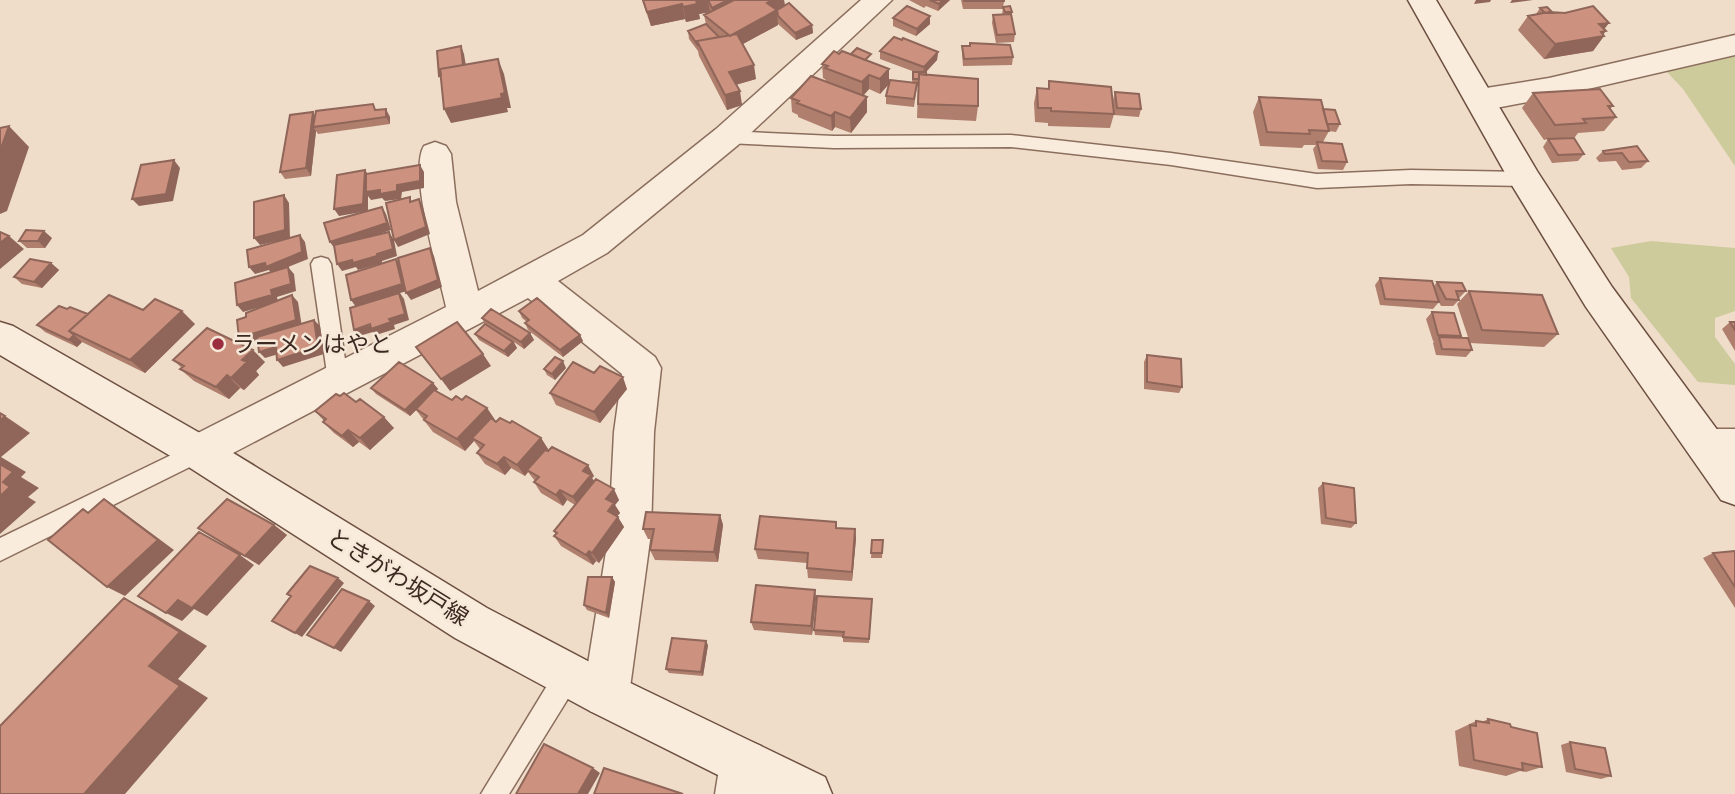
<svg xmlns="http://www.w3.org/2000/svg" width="1735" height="794" font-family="'IBM Plex Serif','Noto Sans JP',serif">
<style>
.green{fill:#cdcb9c}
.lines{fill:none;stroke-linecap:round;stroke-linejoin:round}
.lane-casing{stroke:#8b6e5d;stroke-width:3}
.street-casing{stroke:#8b6e5d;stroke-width:3}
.secondary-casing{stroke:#6d4f40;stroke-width:3}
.lane{fill:#f9ecdc;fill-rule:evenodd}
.street{fill:#f9ecdc;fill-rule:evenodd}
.secondary{fill:#f9ecdc;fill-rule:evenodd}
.wall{fill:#af7e6d}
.shaded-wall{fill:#8f6659}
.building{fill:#cc927f;stroke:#8f6659;stroke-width:2}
.poi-dot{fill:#9a2d40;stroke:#f6e8d8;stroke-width:2.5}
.labels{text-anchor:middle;stroke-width:5;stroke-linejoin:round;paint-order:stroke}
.poi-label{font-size:23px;fill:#3c2921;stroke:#f6e8d8;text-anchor:start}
.street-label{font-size:23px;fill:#3c2921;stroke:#f6e8d8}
</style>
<rect width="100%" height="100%" fill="#efddc9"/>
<path class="green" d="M1735,56V166L1683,89L1667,72L1672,66Z
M1651,241L1735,248V311L1715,318V337L1735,364V385L1698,382L1631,298L1629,277L1611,248Z"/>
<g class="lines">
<g class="lane-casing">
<path id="lane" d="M727,131L834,136L1011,135L1171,153L1317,174L1411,170L1525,172L1531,174L1534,179L1531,184L1525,186L1411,184L1317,188L1171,165L1011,147L834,148L727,143L718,137Z
M321,257L328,259L331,264L348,380L345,386L338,389L331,386L328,380L311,264L314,259Z
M198,442L206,445L209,452L206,459L0,561V538Z
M568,663L577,666L580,675L577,684L509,794H481L559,666Z"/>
</g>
<g class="street-casing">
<path id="street" d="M861,0H892L738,145L607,253L558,281L655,357L661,368L654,432L651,533L629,695L622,711L606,718L590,711L583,695L609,533L614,432L622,374L528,298L212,464L198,470L184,464L178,452L184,440L446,307C439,274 408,172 424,146L435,142L446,146L451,154L456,202L478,291L583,235L716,129Z
M1735,35V55L1549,98L1480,111L1469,107L1465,100L1469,93L1480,89L1549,78Z
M1706,429H1735V463H1706L1692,458L1686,446L1692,434Z
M744,739L761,746L768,763L763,794H715L720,763L727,746Z"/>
</g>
<g class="secondary-casing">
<path id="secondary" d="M1408,0H1436L1537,171L1612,287L1735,454V505L1721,500L1586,307L1513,187Z
M0,322L13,326L212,440L487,608L622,679L825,777L832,794H756L590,711L455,638L184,464L0,355Z"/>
</g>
<use href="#lane" class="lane"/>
<use href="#street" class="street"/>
<use href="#secondary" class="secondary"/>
</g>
<path class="wall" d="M642,0H784L785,5L812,25L813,33L796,40L778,24V25L743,44L756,79L736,85L742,105L727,110L699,56L698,51L689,39L688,31L706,24L704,15L710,12L699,14L700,19L686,22L685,19L651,26Z
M909,0H950L938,11L926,6L924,8Z
M961,0H1004V1L1003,9H963Z
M1003,7L1012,12L1011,16L1015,34L1014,42L996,43L992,23L993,15H1002Z
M1540,8L1553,13L1609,23L1604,29L1603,35L1604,36L1593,51L1544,59L1518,30L1528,16L1536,14Z
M930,16V24L916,36L893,26V18Z
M902,40L938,52L937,60L926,72V75L978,106L976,121L917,118L918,86H917L914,107L886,104V96L912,82L913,72H915L880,59V51Z
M962,46L1013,57L1012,65L963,66L962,54Z
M839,54L871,62L889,69V84L880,94L869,89L863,96L867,112L851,133L835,127L832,131L798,117V115L792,112L791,98L826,82V80L823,78L822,64Z
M1049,81L1114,114L1110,128L1048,126V123L1035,122L1034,103L1037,88L1048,89Z
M1115,92L1141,109L1139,117L1114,115L1113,100Z
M1533,93L1613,106L1610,109L1616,117L1604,131L1578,133L1575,137L1555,139L1584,154L1578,161L1552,163L1543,147L1548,139L1544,140L1522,108Z
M1259,97L1323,109L1340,124L1336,132L1329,131L1323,142L1347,162L1343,170L1318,169L1313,149L1316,145H1304L1302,148L1260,146L1253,112Z
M377,110L390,117V124L318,134L316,131L311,176L285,179L280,172L315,116Z
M1637,146L1648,161L1641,168L1622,170L1616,161L1599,162L1596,158L1603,151Z
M52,238L45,248H27L19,241Z
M51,263L59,270L42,288L22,284L14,277Z
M1380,278L1434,286L1437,282L1466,291L1459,298V300L1453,306H1441L1439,302L1433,309L1380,305L1375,285Z
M1469,291L1558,334L1544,347L1470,343L1457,304Z
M67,309L88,314L143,310L195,324L145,373L82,342L77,347L45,332L37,325Z
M519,311L580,335L583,341L563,357L528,330L525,323L527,322L522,318Z
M1432,312L1461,336L1459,337L1472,350L1466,357L1436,355L1433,343L1434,341H1433L1426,319Z
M482,318L530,333L534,340L524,349L514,342L517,348L508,357L479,340L475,334L485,324Z
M1730,322H1735V351L1722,329Z
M1147,355L1182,387L1179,393L1144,389V362Z
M173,360L265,362L256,371L259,375L244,390L240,388L229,399L194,381L180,369L182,368Z
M566,368L555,380L547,375L544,369Z
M433,383L438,389L436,391L452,400H462L487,408L495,420H494L496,422L510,423L541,438L548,449L547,451L594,476L592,478L595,482L619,500L615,505L620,513L617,516L624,527L599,563L596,561L593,565L561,546L554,536L556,534L554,531L575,505L567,500L563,506L541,493L534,482L535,481L528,472L525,476L511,468L505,475L485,464L477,453L480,449L474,441L465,451L433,432L416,410L410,416L376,394L371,388Z
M627,389L600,423L556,405L550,393Z
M340,396L356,402L394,428L370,450L359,442L353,447L334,433L323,422L324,421L315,411Z
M1323,483L1356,523L1351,528L1321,524L1318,488Z
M720,515L723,525L718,562L655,560L650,550L652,539H648L643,529Z
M274,525L287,535L259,565L213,538L198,528Z
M837,528L855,529L856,539L852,581L808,578L807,568V563L758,559L755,549Z
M872,540H883L882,558H871Z
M1735,551V608L1703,558L1713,553Z
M612,577L615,582L609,618L587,610L584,605Z
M815,590L816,599L812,635L754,630L751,622Z
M872,599L869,643L843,642V637L815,635L814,630Z
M708,645L703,676L669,673L666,669Z
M1488,719L1511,727L1542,767L1526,772L1520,771L1506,776L1459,766L1455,731L1476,721L1482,722Z
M1570,742L1611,776L1601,779L1566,772L1561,745Z"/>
<path class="shaded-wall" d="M696,0H708L710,12L699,14L700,19L686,22L683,7Z
M728,0H734L714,22L712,8Z
M772,0H784L785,8L777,13L778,25L732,50L730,36Z
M943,0H950L938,11L939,4Z
M1476,0H1491L1490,2L1474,4Z
M1512,0H1533L1510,3Z
M682,4L685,19L651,26L647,12Z
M930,16V24L916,36L917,29Z
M1609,23L1602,32L1606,31L1602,36H1604L1593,51L1544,59L1555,44L1599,24Z
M812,25L813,33L796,40L795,33Z
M461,46L464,54L468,78L443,83L439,76Z
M938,52L937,60L923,75L924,67Z
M498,59L504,74L511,108H507L508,112L451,123L444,109Z
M754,65L756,79L731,86L729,72Z
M889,69V84L880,94V79Z
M869,75V89L862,97V82Z
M740,91L742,105L727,110L725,95Z
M867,97V112L851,133L850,118Z
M386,109L390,117V124L386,117Z
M313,112L317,120L313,127L316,131L311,176L306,168Z
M835,112V127L832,131L831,116Z
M9,126L29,147L7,211L0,214V151Z
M174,160L180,168L173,201L139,206L132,199Z
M420,165L424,172V188L402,192L401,199L385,201L382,198L371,200L368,196V211L339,216L334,209L365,170L370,177L397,185Z
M284,195L289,203L290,238L260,245L254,238Z
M419,199L423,207L430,234L398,247L394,240L397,256L382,261V263L358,270L356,267L342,271L337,264L377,254L389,232L394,240Z
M382,207L386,214L391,230L335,249L330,242Z
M44,231L52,238L45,248L38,241Z
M300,235L305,242L308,259L288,267L294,274L296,291L277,297L278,302L243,312L237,305L271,290L272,274L269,270L255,274L249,267Z
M9,236L24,249L0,269V243Z
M430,248L434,256L442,287L411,300L406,293Z
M396,259L401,266L407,291L400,293L404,299L409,320L394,325L395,329L376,335L373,332L359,336L354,330L389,319L356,307L351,300Z
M51,263L59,270L42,288L34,282Z
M292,295L298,302L302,327L245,344L239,338Z
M182,311L195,324L145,373L130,360Z
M314,320L320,326L324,354L283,367L277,360Z
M530,333L534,340L524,349L521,342Z
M74,335L82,342L77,347L69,340Z
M580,335L583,341L563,357L560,350Z
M513,342L517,348L508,357L504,351Z
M276,347L282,353L265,358L259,352Z
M253,350L265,362L256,371L259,375L244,390L231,378L242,360Z
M483,354L491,366L450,391L441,379Z
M563,361L566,368L555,380L552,374Z
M227,375L240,388L229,399L216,387Z
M623,377L627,389L600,423L594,412Z
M433,383L438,389L410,416L405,410Z
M487,408L495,420L475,440L472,438L474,441L465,451L457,439Z
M5,416L30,433L1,457L26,472L21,477L39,488L28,497L36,502L0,534V496L3,482L0,464V421Z
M384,417L394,428L370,450L360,438Z
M348,430L359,442L353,447L342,436Z
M541,438L548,449L529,471L527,470L528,472L525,476L517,465Z
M504,457L511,468L505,475L497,464Z
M588,465L594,476L592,478L597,486L579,508L573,497L583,471Z
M614,489L619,500L615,505L620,513L613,521L608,511L606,499Z
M560,490L567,500L563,506L556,495Z
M104,499L120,510L174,550L125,596L107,587Z
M720,515L723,525L718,562L714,552Z
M618,517L624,527L599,563L592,553Z
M274,525L287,535L259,565L245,556Z
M855,529L856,539L852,581V572Z
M589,551L596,561L593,565L586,555Z
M240,555L254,565L207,616L194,609L182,621L166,613L178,600Z
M612,577L615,582L609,618L606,613Z
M338,578L344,583L302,637L295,633Z
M815,590L816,599L812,635L811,626Z
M124,598L153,613L207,646L178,679L208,698L125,794H84L149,666Z
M369,601L375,606L341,652L334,648Z
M706,641L708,645L703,676L701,672Z
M593,768L600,773L588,794H578Z"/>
<path class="building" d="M643,0H696L697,4L683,7L682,4L647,12Z
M708,0H728L712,8Z
M734,0H772L767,3L777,10L730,36L704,15Z
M930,0H943L939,4Z
M964,0H1004V1H964Z
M789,3L812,25L795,33L778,16L777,10L774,12Z
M907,6L930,16L917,29L893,18Z
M1010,6L1012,12H1005L1003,7Z
M1593,6L1609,23L1599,24L1606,31L1601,32L1604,36L1555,44L1528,16L1549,12L1565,13Z
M1547,7L1553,13H1545L1540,8Z
M1011,14L1015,34L997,35L993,15Z
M706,24L719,37L697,41V44L688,31Z
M737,34L754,65L729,72L740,91L725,95L697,41Z
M894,37L902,40L903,38L938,52L924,67L880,51Z
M970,43L1010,45L1013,57L964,59L962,46H970Z
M461,46L463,65L440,69L441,75L439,76L437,51Z
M857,48L871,54L865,60L851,54Z
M834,51L839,54L842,51L889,69L880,79L869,75L862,82L825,68L828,66L822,64Z
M498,59L505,93L501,94L502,98L444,109L440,69Z
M913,72H926V75L919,74V79H913Z
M919,74L978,79V106L918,104Z
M811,76L867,97L850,118L835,112L831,116L797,103L799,101L791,98Z
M890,80L917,83L914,99L886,96Z
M1049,81L1111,87L1114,114L1051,111V108H1038L1037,88L1049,89Z
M1600,89L1613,106H1608L1616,117L1583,119L1586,123L1555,125L1533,93Z
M1115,92L1139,94L1141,109L1117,108Z
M1259,97L1321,100L1329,131L1309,130L1310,134L1267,132Z
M373,104L375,110L386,109V117L313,127L316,111Z
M1323,109L1335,110L1340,124H1327Z
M313,112L306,168L280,172L290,115Z
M9,126L0,151V128Z
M1574,138L1584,154L1558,155L1548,139Z
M1317,142L1342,144L1347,162L1322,161Z
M1637,146L1648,161L1629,162L1622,153L1605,154L1603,151Z
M174,160L166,194L132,199L141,165Z
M420,165V181L397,185V191L380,194V190L366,192V174Z
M365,170L363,204L334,209L337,175Z
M284,195L285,230L254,238V202Z
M410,197V202L419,199L426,227L394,240L386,203Z
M382,207L387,223L330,242L324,223Z
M26,230L44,231L38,241H19Z
M0,232L9,236L0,243Z
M389,232L393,249L377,254V256L353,263L352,260L337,264L334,245Z
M300,235L302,252L266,267L265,263L249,267L247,250Z
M430,248L438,280L406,293L398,258Z
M30,259L51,263L34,282L14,277Z
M396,259L402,284L351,300L346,275Z
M288,267L291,284L271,290L272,295L237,305L235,283Z
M1380,278L1432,281L1439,302L1385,299Z
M1437,282L1462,283L1466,291H1456L1459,300L1446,299Z
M1469,291L1542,295L1558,334L1482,330Z
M399,293L405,314L389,319L391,322L371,329L370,324L354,330L350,308Z
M109,295L143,310L155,299L182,311L130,360L69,331Z
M292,295L296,320L239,338L237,320L246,317V313Z
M537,298L580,335L560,350L525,323L529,320L519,311Z
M59,306L67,309L70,307L88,314L69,331L74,335L69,340L37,325Z
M491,309L530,333L521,342L482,318Z
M1432,312L1454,313L1461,336L1438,335Z
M314,320L318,347L277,360L276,347L259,352L257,337Z
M457,322L483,354L441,379L416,347Z
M1730,322H1735V330Z
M485,324L513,342L504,351L475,334Z
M207,328L253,350L242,360L247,362L231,378L227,375L216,387L180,369L184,366L173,360Z
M1439,337L1468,338L1472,350L1442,349Z
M1147,355L1181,359L1182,387L1147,382Z
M555,357L563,361L552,374L544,369Z
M399,362L433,383L405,410L371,388Z
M573,362L594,373L600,366L623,377L594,412L550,393Z
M434,390L452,400L456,396L462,400L466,396L487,408L457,439L424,420L427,416L416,409Z
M344,393L356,402L360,399L384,417L360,438L348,430L342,436L323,422L326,419L315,411L336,394L340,396Z
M0,413L5,416L0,421Z
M491,418L496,422L500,418L510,423L512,421L541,438L517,465L504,457L497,464L477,453L484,445L472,438Z
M552,447L588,465L583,471L591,475L573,497L560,490L556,495L534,482L539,477L527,470L545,450L548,451Z
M0,464L13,472L3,482L10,487L0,496Z
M596,479L614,489L606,499L614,503L608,511L618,517L592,553L589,551L586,555L554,536L557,533L554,531Z
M1323,483L1354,488L1356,523L1326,518Z
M104,499L158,540L107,587L48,540L83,509L88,513Z
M227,499L274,525L245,556L198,528Z
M646,512L720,515L714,552L650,550L654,529H643Z
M760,516L836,522V528L855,529L852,572L807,568L808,553L755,549Z
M199,532L240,555L192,608L178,600L166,613L138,596Z
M872,540H883L882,553H871Z
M1735,551V587L1713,553Z
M310,566L338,578L295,633L272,621L291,596L287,594Z
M588,577H612L606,613L584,605Z
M756,585L815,590L811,626L751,622Z
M342,589L369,601L334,648L307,635Z
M817,596L872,599L869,639L843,637L844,632L814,630Z
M124,598L180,632L149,666L180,686L84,794H0V726Z
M672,638L706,641L701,672L666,669Z
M1488,719L1510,724L1511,727L1537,733L1542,767L1522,763L1523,770L1474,760L1470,725L1476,726V721L1489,723Z
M1570,742L1605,748L1611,776L1575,769Z
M544,744L593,768L578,794H516Z
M604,768L683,794H594Z"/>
<circle class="poi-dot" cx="218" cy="344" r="7"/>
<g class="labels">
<g class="poi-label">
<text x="232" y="352">ラーメンはやと</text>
</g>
<g class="street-label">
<text transform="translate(398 577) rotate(32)" y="8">ときがわ坂戸線</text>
</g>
</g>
</svg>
